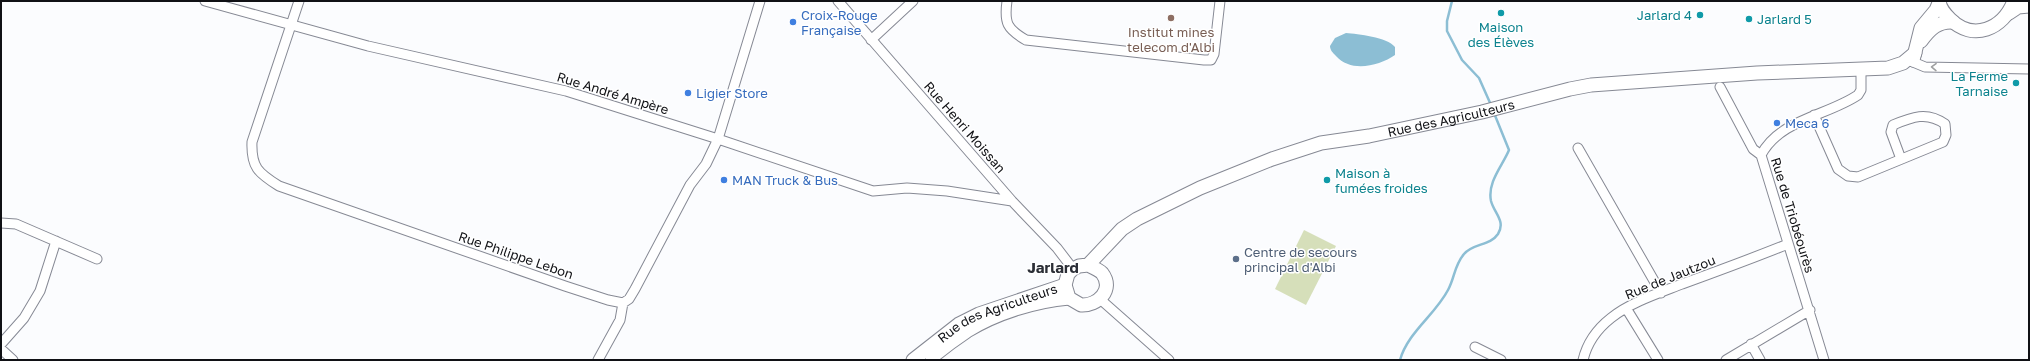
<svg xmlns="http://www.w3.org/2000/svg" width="2030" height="361" font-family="'Golos Text',sans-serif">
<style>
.green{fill:#d6dfba}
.water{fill:#8cbed4}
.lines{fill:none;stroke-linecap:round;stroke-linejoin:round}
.stream{stroke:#8cbed4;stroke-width:2.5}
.street-casing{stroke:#868994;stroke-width:11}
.secondary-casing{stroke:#868994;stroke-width:15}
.street{stroke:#fff;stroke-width:9}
.secondary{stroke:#fff;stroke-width:13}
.oneway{stroke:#9fa0a1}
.culture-dot{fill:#0f9aa8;stroke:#fff;stroke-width:1.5}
.education-dot{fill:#8d6e63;stroke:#fff;stroke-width:1.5}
.shop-dot{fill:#3f7fe0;stroke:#fff;stroke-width:1.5}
.service-dot{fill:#5c6f8a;stroke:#fff;stroke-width:1.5}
.labels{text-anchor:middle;stroke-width:3;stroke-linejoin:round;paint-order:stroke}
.shop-label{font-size:13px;fill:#366cbe;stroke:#fff;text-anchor:start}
.culture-label{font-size:13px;fill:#0d838f;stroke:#fff;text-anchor:end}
.education-label{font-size:13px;fill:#785e54;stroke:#fff}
.street-label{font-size:13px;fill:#101115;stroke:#fff}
.service-label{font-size:13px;fill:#4e5e75;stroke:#fff;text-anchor:start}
.quarter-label{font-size:15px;font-weight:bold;fill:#2b2e36;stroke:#fff}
</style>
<rect width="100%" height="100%" fill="#fbfcfe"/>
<path class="green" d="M1304,230L1336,246L1306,305L1275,289Z"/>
<path class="water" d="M1346,33C1358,34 1387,37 1395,47V55C1379,66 1351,73 1336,56C1333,53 1330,50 1330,46L1335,38Z"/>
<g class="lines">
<path class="stream" d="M1452,1L1447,21V31L1462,60L1479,78L1491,105
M1400,360C1408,332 1435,315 1448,290C1455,277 1454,266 1464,254C1473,243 1490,246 1498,234C1506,221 1494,213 1491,201C1487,182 1503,165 1509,150L1494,113"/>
<g class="street-casing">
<path id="street" d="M205,1L368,46L566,91L718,139L873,191L907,188L947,191L1012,201
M299,1L252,142C251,167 258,173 279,186L565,286L608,300L623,303L629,299L635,289L690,185L706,164L718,139L760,1
M838,1L1012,201L1057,248L1073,269
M1007,1C1004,23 1007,29 1026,40L1204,60H1211L1214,54L1220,1
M871,40L913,1
M1913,62L1925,67L2029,69
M1720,87L1753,149L1761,155L1824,360
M1814,115L1838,169L1848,176L1858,177L1943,142L1946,135L1945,124C1927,111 1912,117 1893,125L1891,132L1901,159
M1578,148L1661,293
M1761,155C1780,119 1827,116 1858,95L1861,90V68
M1,223L16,224L97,259
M1100,299L1169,360
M1626,308L1658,360
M1,344L24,318L40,291L56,241
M1751,344L1760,360
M1475,347L1501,360
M1,349L13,360
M598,360L620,320L623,303
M1583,360C1587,343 1597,329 1611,318C1631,302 1659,293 1682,284C1718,271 1753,258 1788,244
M1726,360L1810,310"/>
</g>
<g class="secondary-casing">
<g id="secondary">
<path d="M1939,1C1940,9 1945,14 1950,19C1973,42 2003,29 2014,1"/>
<path d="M2009,13L2018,7L2029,6"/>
<path d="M1921,41C1930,29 1938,21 1953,22"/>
<path d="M1913,60L1921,28L1936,10L1939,3"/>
<path id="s1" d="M1088,265C1092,267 1099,270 1102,273C1115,290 1097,306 1081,305L1069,298L1065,285L1068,274L1073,269L1079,266L1088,265L1122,229L1137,219L1200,188L1272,159L1321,143L1369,136L1482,112L1570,89L1591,85L1757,73L1888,68L1903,63L1915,53"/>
<path d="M932,357C943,348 955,339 967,331C996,313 1035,301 1069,298"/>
<path id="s2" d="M913,360L959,324L979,314L1065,285"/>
</g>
</g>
<use href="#street" class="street"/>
<use href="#secondary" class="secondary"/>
</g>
<defs><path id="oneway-chevron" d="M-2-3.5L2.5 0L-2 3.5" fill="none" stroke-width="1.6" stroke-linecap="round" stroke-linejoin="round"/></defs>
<use class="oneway" href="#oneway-chevron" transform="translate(1934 67) rotate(-179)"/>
<g class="culture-dot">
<circle cx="1501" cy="13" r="4"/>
<circle cx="1700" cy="15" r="4"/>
<circle cx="1749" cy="19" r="4"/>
<circle cx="2016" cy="83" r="4"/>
<circle cx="1327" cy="180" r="4"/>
</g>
<circle class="education-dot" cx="1171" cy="18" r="4"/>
<g class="shop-dot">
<circle cx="793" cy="22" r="4"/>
<circle cx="688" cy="93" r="4"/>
<circle cx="1777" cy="123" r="4"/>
<circle cx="724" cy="180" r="4"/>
</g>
<circle class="service-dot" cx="1236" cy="259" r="4"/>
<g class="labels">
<g class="shop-label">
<text x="801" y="20">Croix-Rouge<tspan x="801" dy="15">Française</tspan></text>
<text x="696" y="98">Ligier Store</text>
<text x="1785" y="128">Meca 6</text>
<text x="732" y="185">MAN Truck &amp; Bus</text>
</g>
<g class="culture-label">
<text x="1692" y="20">Jarlard 4</text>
<text x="1757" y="24" text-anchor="start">Jarlard 5</text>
<text x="1501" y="32" text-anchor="middle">Maison<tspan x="1501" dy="15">des Élèves</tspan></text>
<text x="2008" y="81">La Ferme<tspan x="2008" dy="15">Tarnaise</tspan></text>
<text x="1335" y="178" text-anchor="start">Maison à<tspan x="1335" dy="15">fumées froides</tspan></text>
</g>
<g class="education-label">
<text x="1171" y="37">Institut mines<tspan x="1171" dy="15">telecom d'Albi</tspan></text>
</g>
<g class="street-label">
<text transform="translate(613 93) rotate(17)" y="5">Rue André Ampère</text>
<text dy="5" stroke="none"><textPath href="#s1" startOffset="526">Rue des Agriculteurs</textPath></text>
<text transform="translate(965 127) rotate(49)" y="5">Rue Henri Moissan</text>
<text transform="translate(1793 215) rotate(73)" y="5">Rue de Triobéourès</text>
<text transform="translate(516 255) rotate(19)" y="5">Rue Philippe Lebon</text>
<text transform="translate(1670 277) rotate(-22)" y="5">Rue de Jautzou</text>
<text dy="5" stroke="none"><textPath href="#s2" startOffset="98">Rue des Agriculteurs</textPath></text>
</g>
<g class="service-label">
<text x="1244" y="257">Centre de secours<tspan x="1244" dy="15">principal d'Albi</tspan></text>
</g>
<g class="quarter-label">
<text x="1053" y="273">Jarlard</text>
</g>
</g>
<rect width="2030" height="361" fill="none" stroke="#101115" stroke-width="4"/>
</svg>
